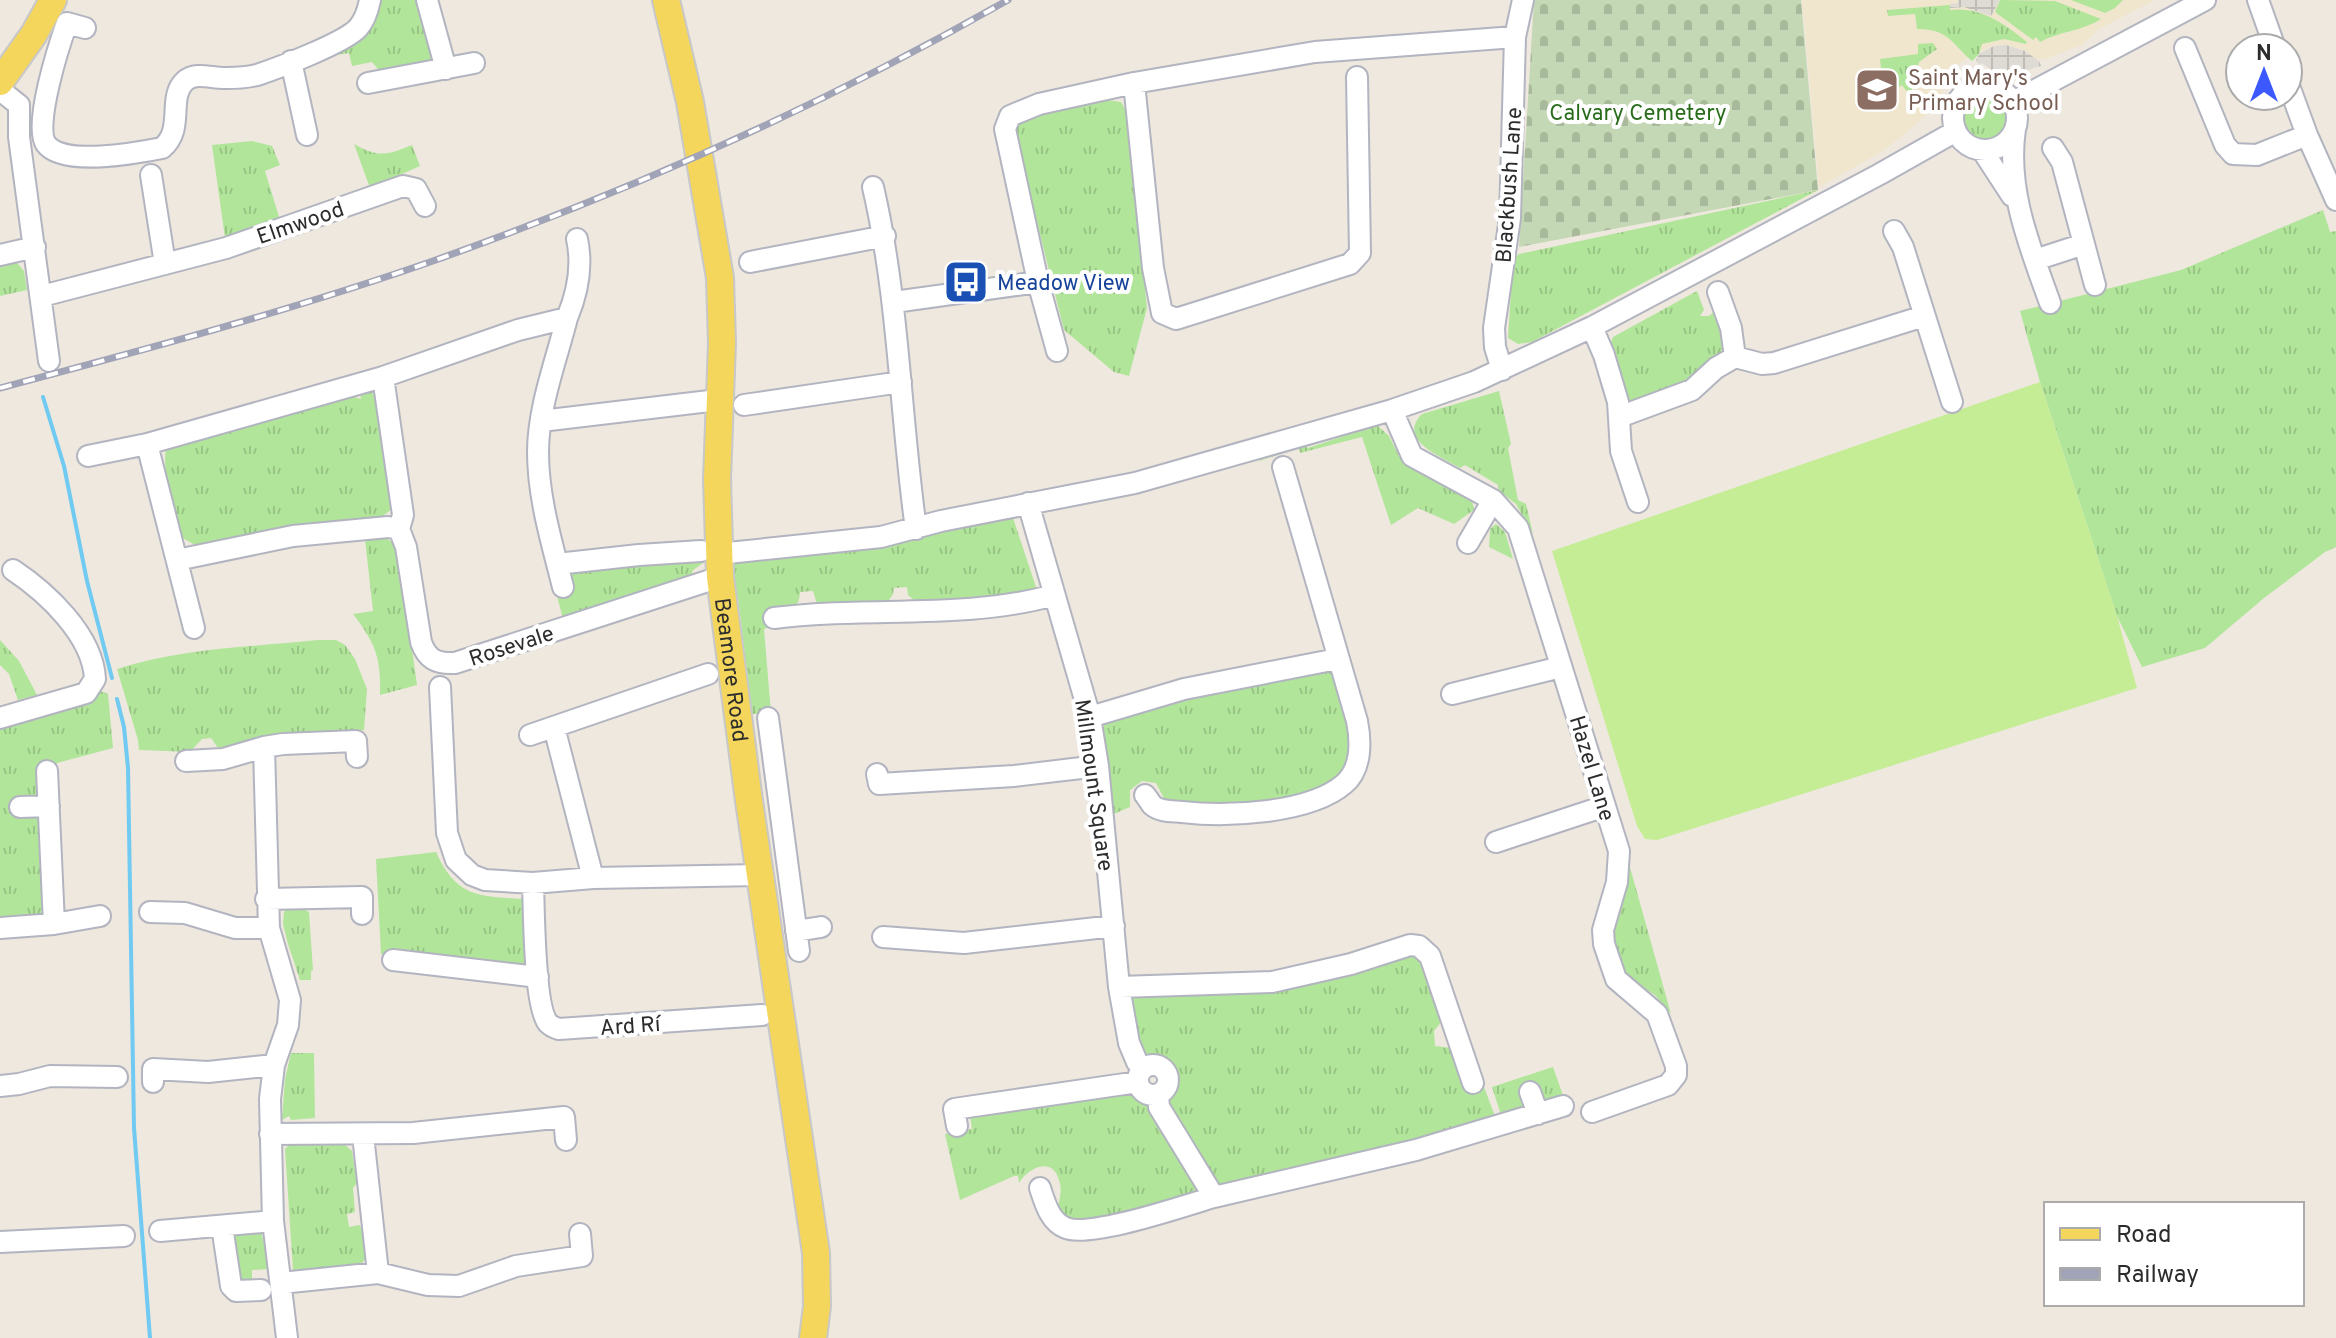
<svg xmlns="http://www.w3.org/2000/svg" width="2336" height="1338" font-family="Overpass,sans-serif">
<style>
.education{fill:#f0e6ce}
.grass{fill:url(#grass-tufts)}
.cemetery{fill:url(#cemetery-stones)}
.pitch{fill:#c5ed96}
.plaza{fill:url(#plaza-grid)}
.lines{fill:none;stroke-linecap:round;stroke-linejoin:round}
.stream{stroke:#70caf2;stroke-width:4}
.minor-casing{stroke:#b2b4c0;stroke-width:24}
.major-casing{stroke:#c8c8c8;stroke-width:30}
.minor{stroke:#fff;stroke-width:20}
.major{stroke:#f4d65d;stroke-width:26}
.rail-casing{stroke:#a1a3b7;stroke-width:7}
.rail{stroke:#fff;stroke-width:4;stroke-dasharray:12;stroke-linecap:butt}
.labels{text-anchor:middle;stroke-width:8;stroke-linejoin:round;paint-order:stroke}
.education-label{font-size:22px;fill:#785e54;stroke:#fff;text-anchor:start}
.park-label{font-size:22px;fill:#276c19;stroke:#fff}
.street-label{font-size:22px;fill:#2c2c2c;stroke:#fff}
.transit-label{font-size:22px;fill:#164399;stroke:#fff;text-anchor:start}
</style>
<defs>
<pattern id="grass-tufts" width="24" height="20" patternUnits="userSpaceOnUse" patternTransform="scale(2)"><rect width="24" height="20" fill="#b1e59a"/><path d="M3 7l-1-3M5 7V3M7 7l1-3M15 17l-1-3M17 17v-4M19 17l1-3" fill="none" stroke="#98c585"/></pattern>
<pattern id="cemetery-stones" width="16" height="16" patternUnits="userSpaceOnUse" patternTransform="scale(2)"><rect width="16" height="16" fill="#c5d8b5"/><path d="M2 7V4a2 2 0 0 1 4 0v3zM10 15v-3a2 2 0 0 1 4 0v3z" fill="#a9ba9c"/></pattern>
<pattern id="plaza-grid" width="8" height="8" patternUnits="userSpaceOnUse" patternTransform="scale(2)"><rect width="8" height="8" fill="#dedbd5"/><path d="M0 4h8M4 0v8" fill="none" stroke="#bfbcb7"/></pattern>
</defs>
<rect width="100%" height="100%" fill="#eee8de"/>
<path class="education" d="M1802,0H2155L2099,29L2082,45L2043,60L2035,59L2025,50L2006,45H1995L1969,57L1953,68L1938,102L1919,122L1883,151L1819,187Z"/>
<path class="grass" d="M378,0H415L426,39L431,38L434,49L433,65L382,74L372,62L352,66L349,53L311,59Z
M2000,0L2055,1L2101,19C2083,31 2060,31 2040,42L2036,37L2033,40L1995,12Z
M2071,0H2123L2115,8L2105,13Z
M1950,5V10C1980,6 2005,24 2027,42L2026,44L2004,39L1982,44L1979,54L1972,61C1951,43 1949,29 1917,29L1915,14L1888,16L1887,10Z
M1933,43L1937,49L1919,62L1912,90L1908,93L1902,85L1884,97L1880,59L1918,54V44Z
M1961 116a24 24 0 1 1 48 0a24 24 0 1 1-48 0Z
M1107,100L1121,102L1127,112L1147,308L1129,376L1114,372L1064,330L1015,135L1019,124L1027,115Z
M252,141L272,146L280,165L265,171L280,220L225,238L212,145Z
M354,144C378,158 388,155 412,145L420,166L370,188Z
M1818,190L1532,342L1518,344L1508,338L1513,259L1519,254Z
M2323,210L2330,232L2336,231V547L2325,552L2264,598L2205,648L2142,667L2117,616L2040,382L2020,311L2181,270Z
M17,263L24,271L27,290L0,296V264Z
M1697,291L1704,310L1700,316H1709L1716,310L1726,346L1696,379L1633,404L1627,399L1610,345L1613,337Z
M366,390L379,397L393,508L383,516L268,531L204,544H193L181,537C174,519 160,464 167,446L351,396L361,399L360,391Z
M1499,391L1511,444L1508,448L1518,500L1526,504L1533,534L1516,504L1499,491L1498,485L1465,465L1460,468C1442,457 1396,440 1422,414Z
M1377,425L1389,436L1399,456L1472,500L1474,510L1454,524L1418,508L1391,525L1362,437L1300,453L1299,448L1259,461V458L1301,444L1308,448Z
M1011,512L1038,593L917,603L908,595L907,587L894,588L893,594L887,603L817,604L813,591L800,592C800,610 781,625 764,629L771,713L752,714L738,597L730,598V567L738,557Z
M1496,524L1505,532L1513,559L1489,547L1490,529Z
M385,537L398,547L417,685L380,695C381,658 376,644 353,614L373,611L365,539Z
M707,560L692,571L693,575L563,619L556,592L564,571L665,561L675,564Z
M0,640L19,661L37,695L18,700L9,674L0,665Z
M318,640H336L345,645L355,659L367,689L364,730L329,733L224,751L218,748L211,738L202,739L190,752L139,750L138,740L117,669C182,648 252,647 318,640Z
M1332,670L1336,673L1354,751L1341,779L1307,794L1243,808L1167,804L1156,783L1142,781L1130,790V807L1109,816L1101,731L1105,723L1178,696Z
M98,690L108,694L113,748L57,763L56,769L41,770V790L33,799L39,816L44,822L45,914L37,920L0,921V724Z
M436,852C457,898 478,896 524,899L528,958L523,966H469L381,954L376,859Z
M1626,853L1671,1014L1655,995L1629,978L1622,969L1613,931L1627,888L1623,886Z
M301,908L309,912L313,970L311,971V980H300L288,944L283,924L284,912L287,909Z
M1406,951L1420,955L1443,1020L1434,1031L1435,1046L1452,1048L1469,1089L1484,1087L1496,1119L1405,1147L1226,1186L1215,1181L1169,1105C1169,1098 1172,1093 1174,1086C1179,1062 1155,1061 1141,1051L1129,999L1132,993L1204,991Z
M291,1053H314L315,1118L291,1120L289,1116L282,1120L285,1079Z
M1553,1067L1565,1101L1526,1105L1524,1109L1502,1118L1492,1087Z
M1137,1092C1163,1111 1182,1158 1198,1186L1194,1194L1083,1225L1056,1213C1059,1202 1063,1191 1059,1180C1052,1156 1028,1168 1019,1183L1018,1176H1014L960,1200L945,1134L972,1129L970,1115Z
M290,1144L345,1145L352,1151L357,1183L353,1188L355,1212L347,1214L349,1227L359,1225L363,1230L366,1258L361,1264L293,1270L285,1149Z
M261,1230L269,1269L252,1270V1279L249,1283L240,1284L233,1235L237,1231Z"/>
<path class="cemetery" d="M1534,0H1801L1818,190L1519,247Z"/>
<path class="pitch" d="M2040,382L2117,616L2137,688L1657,840L1645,839L1637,826L1552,551Z"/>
<path class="plaza" d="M1958,0H2000L1991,16L1964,7L1950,8V4L1958,3Z
M2006,45L2025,51L2039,61L2041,66L2012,75L1993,71L1982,63L1979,65L1976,60L1980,53L1994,46Z"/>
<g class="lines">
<path class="stream" d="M43,397L64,466L87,581L112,678
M117,699L124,727L128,768L134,1128L150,1338"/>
<g class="minor-casing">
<path id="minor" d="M427,0L446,69
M2258,0L2275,48
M85,28L67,23C59,45 33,126 46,144C63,167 137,153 162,148C185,130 167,97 185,81C196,71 213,79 227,78C236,78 248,77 257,75C278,68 344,43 358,28C365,20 368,10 370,0
M2185,48L2225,145L2233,154L2257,155L2307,135
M291,61L307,135
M368,83L474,63
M1134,83L1153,268L1162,313L1176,319L1350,264L1360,253L1357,77
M2288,83L2307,135L2336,200
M1953 118a32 32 0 1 1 64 0a32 32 0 1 1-64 0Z
M0,90L19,105V137L49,361
M2013,102L2205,0
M2015,129C2006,190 2030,247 2050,303
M2053,148L2062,162L2095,285
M1982,150L2012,196
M151,175L165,264
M873,187C899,299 900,415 916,529
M1894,231L1903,247L1952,402
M577,239C583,267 578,292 567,318L518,330L383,377L403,515L399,529L406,547L421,642C427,659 436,664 455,663L720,577
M0,255L35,247
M2035,260L2084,244
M750,262L885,236
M1718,292L1731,328L1735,357
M42,296L226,248L403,186L416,189L425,206
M894,302L1038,282
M1592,327L1604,355L1618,402L1621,451L1638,502
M1057,351L1038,282L1005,129L1010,116L1039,104L1134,83L1315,52L1515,37
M1502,370L1495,347L1494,328L1510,218L1515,37L1523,0
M744,405L901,382
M1392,410L1412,456L1493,500L1518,528L1619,851L1617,882L1603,930L1604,944L1616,979L1657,1014L1676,1066V1075L1668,1085L1592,1112
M1619,417L1692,390L1716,368L1735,357L1762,364L1774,363L1924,316
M541,421L718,400
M147,444L194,628
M88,456L147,444L383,377
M1028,503L1090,717L1098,766L1119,987L1129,1043L1137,1062L1143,1068
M1468,543L1493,500
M718,554L881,537L941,521L1135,483L1392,410L1474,382L1592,327L1880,174L1956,131
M177,560L293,536L388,527L399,529
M557,564L639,555L701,551
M563,587C552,543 538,498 538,452C538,408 556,361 567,318
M774,618C865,606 965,620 1054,595
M440,687L447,833L456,860L472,875L485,880L533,883L593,878L761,875
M1452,694L1561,667
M1090,717L1184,689L1337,659
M0,718L86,693L95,679C93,635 46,592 13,570
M768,718L799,951
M554,727L593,878
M530,735L708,674
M264,747L269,928L290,1000L288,1025L274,1065L270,1099L273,1221L287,1338
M186,761L223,759L264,747L283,744L356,741L357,757
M47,771L54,924
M877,774L879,784L1014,776L1098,766
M1145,795C1146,796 1152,805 1152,805C1160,812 1172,811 1182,812C1225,817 1309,814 1344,784C1362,769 1361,741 1357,721L1283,467
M20,807L49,806
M1496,842L1605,806
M533,883C534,909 534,1006 548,1023C551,1026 555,1028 559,1029L762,1015
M266,899L362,897V914
M150,912L185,913L235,928H269
M0,928L54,924L100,916
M796,931L821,927
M883,937L964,943L1114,926
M393,960L538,977
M1119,987L1272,982L1351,964L1410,945L1419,946L1430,956L1473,1083
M1138 1080a15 15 0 1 1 30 0a15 15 0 1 1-30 0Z
M153,1082V1069L208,1072L274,1065
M0,1086L19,1084L50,1076L117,1077
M1530,1092L1538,1114
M1158,1094L1159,1107L1214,1197L1416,1150L1563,1106
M957,1126L954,1109L1138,1082
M270,1134L413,1133L564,1117L566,1140
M363,1135L378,1273
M1040,1188C1045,1203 1050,1222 1066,1228C1091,1238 1186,1205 1214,1197
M222,1226L231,1286L236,1291L261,1290
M160,1231L273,1221
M0,1242L124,1236
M281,1283L378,1273L428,1285L459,1286L516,1266L582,1256L580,1234"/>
</g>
<g class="major-casing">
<g id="major">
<path id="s1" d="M666,0L690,102L720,278L722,343L717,479L720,577L749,801L816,1253L817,1306L813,1338"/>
<path d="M0,82L34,34L53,0"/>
</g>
</g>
<use href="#minor" class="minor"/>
<use href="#major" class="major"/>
<g class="rail-casing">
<path id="rail" d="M0,388C144,350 289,311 430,262C629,192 825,104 1008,0"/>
</g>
<use href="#rail" class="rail"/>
</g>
<defs>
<g id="school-square" transform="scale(2.3)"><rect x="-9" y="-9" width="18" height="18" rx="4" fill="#8d6e63" stroke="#fff"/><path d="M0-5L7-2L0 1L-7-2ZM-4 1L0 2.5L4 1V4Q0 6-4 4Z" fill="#fff"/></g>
<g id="bus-square" transform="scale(2.3)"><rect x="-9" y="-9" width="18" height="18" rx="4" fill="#1a4fb4" stroke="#fff"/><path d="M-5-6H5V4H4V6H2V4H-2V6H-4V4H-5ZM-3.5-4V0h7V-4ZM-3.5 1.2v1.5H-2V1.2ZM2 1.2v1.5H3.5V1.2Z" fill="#fff"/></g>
</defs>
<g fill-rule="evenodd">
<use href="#school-square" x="1877" y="90"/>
<use href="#bus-square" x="966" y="282"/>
</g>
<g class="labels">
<g class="education-label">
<text x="1908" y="85">Saint Mary's<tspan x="1908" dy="25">Primary School</tspan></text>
</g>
<g class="park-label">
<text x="1638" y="120">Calvary Cemetery</text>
</g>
<g class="street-label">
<text transform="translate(1508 185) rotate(-86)" y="8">Blackbush Lane</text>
<text transform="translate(300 222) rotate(-19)" y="8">Elmwood</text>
<text transform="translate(511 645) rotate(-18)" y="8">Rosevale</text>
<text dy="8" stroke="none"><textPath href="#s1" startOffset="676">Beamore Road</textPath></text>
<text transform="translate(1593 768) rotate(73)" y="8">Hazel Lane</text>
<text transform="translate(1095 785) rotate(82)" y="8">Millmount Square</text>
<text transform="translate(630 1025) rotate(-4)" y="8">Ard Rí</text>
</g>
<g class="transit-label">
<text x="997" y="290">Meadow View</text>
</g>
</g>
<rect x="2044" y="1202" width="260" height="104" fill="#ffffff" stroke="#ababab" stroke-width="2"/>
<rect x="2060" y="1228" width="40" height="12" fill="#f4d65d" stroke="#ababab" stroke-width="2"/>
<text x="2116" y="1242" font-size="24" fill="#2c2c2c">Road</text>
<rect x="2060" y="1268" width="40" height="12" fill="#a1a3b7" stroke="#ababab" stroke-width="2"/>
<text x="2116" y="1282" font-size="24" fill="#2c2c2c">Railway</text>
<g transform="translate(2264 72)"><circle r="38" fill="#ffffff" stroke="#ababab" stroke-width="2"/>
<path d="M0-6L14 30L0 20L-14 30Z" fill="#3b59fe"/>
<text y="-12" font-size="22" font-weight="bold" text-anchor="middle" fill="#2c2c2c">N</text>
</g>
</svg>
